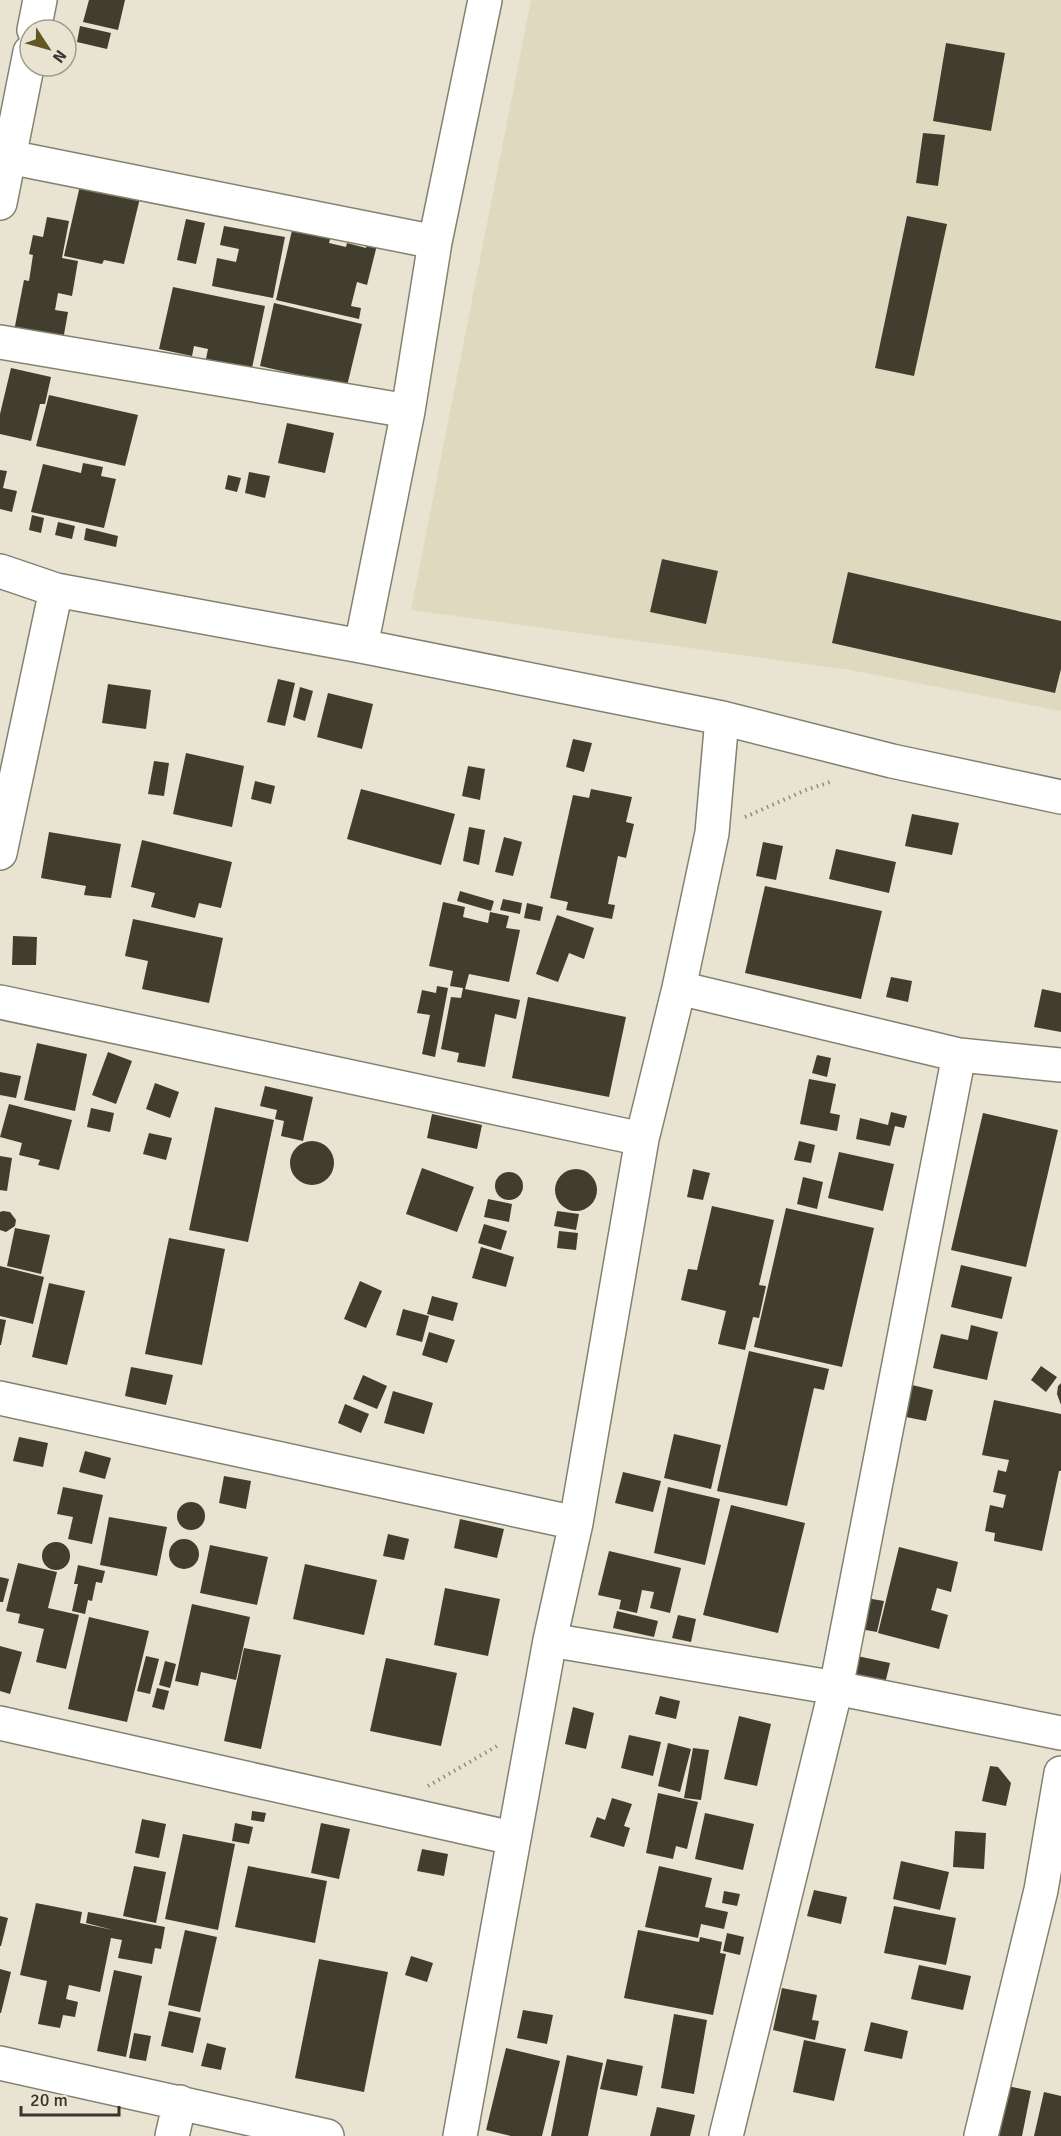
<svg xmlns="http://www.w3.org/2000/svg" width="1061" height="2136" font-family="Signika,sans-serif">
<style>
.built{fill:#dfdabf}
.building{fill:#413e2f}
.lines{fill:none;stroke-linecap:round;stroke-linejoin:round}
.minor-casing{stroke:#848170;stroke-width:36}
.path{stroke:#8f8d80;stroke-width:4;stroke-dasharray:1.5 4.5;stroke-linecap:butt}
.minor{stroke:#fff;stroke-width:33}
</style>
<rect width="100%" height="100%" fill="#e8e4d1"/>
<path class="built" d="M531,0H1061V711L850,670L411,610Z"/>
<path class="building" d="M89,0H125L118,30L83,22Z
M80,26L111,33L107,49L77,42Z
M946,43L1005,53L991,131L933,121Z
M923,133L945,135L938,186L916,183Z
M81,181L91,190L114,195L115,189L141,194L124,264L104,260L102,264L64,256Z
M907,216L947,224L914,376L875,368Z
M47,217L69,221L62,258L78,261L72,296L58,293L55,310L68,312L63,340L14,331L24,280L29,281L33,255L29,254L33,235L43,237Z
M186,219L205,223L196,264L177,260Z
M224,226L285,237L273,298L212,286L217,258L236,262L239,249L220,245Z
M293,226L331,235L329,243L346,247L347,243L366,248L367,243L377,245L367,285L357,282L351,306L361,308L359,319L276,300Z
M173,287L265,306L252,368L206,359L208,349L194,346L192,356L159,349Z
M274,303L362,324L347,386L260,366Z
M11,368L51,377L45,404H40L31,441L0,434V414Z
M49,395L138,415L125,466L36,446Z
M287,423L334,433L325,473L278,463Z
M83,463L103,467L101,476L116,479L104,528L31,512L43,464L81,473Z
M0,470L7,471L3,488L17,491L12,512L0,509Z
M249,472L270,476L265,498L245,493Z
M228,475L241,478L237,492L225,489Z
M32,515L44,518L41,533L29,530Z
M58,522L75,526L72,539L55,535Z
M86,528L118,536L116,547L84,540Z
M662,559L718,571L706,624L650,612Z
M848,572L1061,621V669L1055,693L832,643Z
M278,679L295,683L285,726L267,722Z
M108,684L151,690L146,729L102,723Z
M300,687L313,691L305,721L293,717Z
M328,693L373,704L362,749L317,737Z
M573,739L592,743L584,772L566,767Z
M186,753L244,766L232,827L173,814Z
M154,761L169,763L164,796L148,794Z
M468,766L485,769L480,800L462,796Z
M255,781L275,786L271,804L251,799Z
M361,789L455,814L441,865L347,839Z
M591,789L632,797L626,822L634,824L626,858L618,856L608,904L615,905L612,919L566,910L568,902L550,898L573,795L589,798Z
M912,814L959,823L952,855L905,846Z
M469,827L485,830L479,865L463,861Z
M49,832L121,844L111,898L84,895L86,886L41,878Z
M504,837L522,842L513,876L495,872Z
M142,840L232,862L221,908L199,903L195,918L151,907L155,893L131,887Z
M763,842L783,846L776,880L756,876Z
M836,849L896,862L889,893L829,879Z
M765,886L882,911L861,999L745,973Z
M460,891L494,901L491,911L457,901Z
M503,899L522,903L520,914L500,910Z
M443,902L465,907L463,917L488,923L490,912L509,916L506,928L520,930L509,982L469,974L465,989L520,1000L516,1019L495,1014L485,1067L457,1062L459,1053L441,1049L451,997L461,998L463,988L450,986L453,971L429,966Z
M527,903L543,907L540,921L524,918Z
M557,915L594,928L584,959L569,953L558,982L536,974Z
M133,919L223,938L209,1003L142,989L148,961L125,956Z
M13,936L37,937L36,965H12Z
M891,977L912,981L908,1002L886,997Z
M437,986L448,988L435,1057L422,1054L430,1015L417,1013L422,990L436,993Z
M1042,989L1061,993V1032L1034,1027Z
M528,997L626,1017L609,1097L512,1078Z
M37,1043L87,1054L75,1111L24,1100Z
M108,1052L132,1061L116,1104L92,1095Z
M817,1055L831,1058L827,1077L812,1073Z
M0,1072L21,1076L16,1098L0,1095Z
M809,1079L836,1084L830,1113L840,1115L837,1131L800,1124Z
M155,1083L179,1092L170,1118L146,1109Z
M265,1086L313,1097L303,1141L281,1136L284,1121L275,1119L277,1110L260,1106Z
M9,1104L72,1120L59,1170L38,1165L40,1160L19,1155L22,1143L0,1137Z
M215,1107L274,1120L248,1242L189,1230Z
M91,1108L114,1113L110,1132L87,1127Z
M891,1112L907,1116L904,1128L895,1126L890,1146L856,1139L860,1118L888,1125Z
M983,1113L1058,1130L1026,1267L951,1250Z
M432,1114L482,1125L477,1149L427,1138Z
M149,1133L172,1138L166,1160L143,1154Z
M290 1163a22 22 0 1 1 44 0a22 22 0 1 1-44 0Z
M799,1141L815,1145L811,1163L794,1160Z
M839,1152L894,1164L883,1211L828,1198Z
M0,1156L12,1158L7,1191L0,1190Z
M422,1168L474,1187L457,1232L406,1214Z
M693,1169L710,1173L703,1200L687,1197Z
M555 1190a21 21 0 1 1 42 0a21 21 0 1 1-42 0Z
M495 1186a14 14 0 1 1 28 0a14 14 0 1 1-28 0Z
M803,1177L823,1182L817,1209L797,1204Z
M488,1199L512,1204L509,1222L484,1217Z
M712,1206L774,1220L759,1285L766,1286L759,1318L753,1317L745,1350L718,1344L726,1311L681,1300L688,1269L697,1270Z
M786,1208L874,1228L842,1367L754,1347Z
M3,1211L10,1212L16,1220L15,1226L6,1232L0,1230V1212Z
M557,1211L579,1214L576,1230L554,1226Z
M484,1224L507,1231L501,1250L478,1243Z
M15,1228L50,1235L41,1274L7,1266Z
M559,1231L578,1233L576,1250L557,1248Z
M169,1238L225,1249L202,1365L145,1354Z
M481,1247L514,1257L506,1287L472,1278Z
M961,1265L1012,1277L1002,1319L951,1307Z
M0,1266L44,1277L33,1324L0,1316Z
M360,1281L382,1291L366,1328L344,1319Z
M49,1283L85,1291L67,1365L32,1357Z
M432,1296L458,1303L453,1321L427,1314Z
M403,1309L429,1316L422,1342L396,1335Z
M0,1319L6,1320L1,1345H0Z
M971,1325L998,1332L987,1380L933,1368L941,1334L968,1340Z
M429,1332L455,1340L447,1363L422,1355Z
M749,1351L829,1369L824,1390L814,1388L787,1506L717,1491Z
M1041,1366L1057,1377L1046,1392L1031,1380Z
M131,1367L173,1375L166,1405L125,1396Z
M363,1375L387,1386L377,1409L353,1399Z
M1061,1383V1405L1057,1394L1058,1386Z
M908,1384L933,1390L926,1421L901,1416Z
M393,1391L433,1403L424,1434L384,1423Z
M994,1400L1061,1414V1471H1059L1042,1551L994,1541L995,1533L985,1531L990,1505L1003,1508L1006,1495L993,1492L998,1470L1006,1472L1009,1460L982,1455Z
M345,1404L369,1414L361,1433L338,1423Z
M674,1434L721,1445L711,1489L664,1478Z
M19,1437L48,1443L43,1467L13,1461Z
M85,1451L111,1458L105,1479L79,1472Z
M623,1472L661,1481L653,1512L615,1503Z
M224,1476L251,1481L246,1509L219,1503Z
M63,1487L103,1495L92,1544L68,1539L73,1517L57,1514Z
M668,1487L720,1499L705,1565L654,1553Z
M177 1516a14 14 0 1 1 28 0a14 14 0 1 1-28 0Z
M731,1505L805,1523L778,1633L703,1615Z
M109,1517L167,1527L157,1576L100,1565Z
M460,1519L504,1529L497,1558L454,1548Z
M388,1534L409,1539L404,1560L383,1556Z
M169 1554a15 15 0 1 1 30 0a15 15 0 1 1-30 0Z
M42 1556a14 14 0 1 1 28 0a14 14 0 1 1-28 0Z
M210,1545L268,1557L257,1605L200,1593Z
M899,1547L958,1562L951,1592L937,1588L931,1610L948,1615L939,1649L878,1633Z
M609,1551L681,1568L670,1613L650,1608L654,1592L642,1590L637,1613L619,1609L621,1600L598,1595Z
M18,1563L57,1572L48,1608L79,1615L66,1669L36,1662L44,1629L18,1623L20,1614L6,1611Z
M305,1564L377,1580L364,1635L293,1619Z
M78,1565L105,1571L102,1583L96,1582L92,1601L88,1600L85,1614L72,1611L78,1584H74Z
M0,1577L9,1579L3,1602H0Z
M445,1588L500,1599L488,1656L434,1645Z
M866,1598L884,1601L877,1632L860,1629Z
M192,1604L250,1617L236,1680L201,1672L198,1686L175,1681Z
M617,1611L658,1621L654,1637L613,1628Z
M678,1615L696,1619L691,1642L672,1638Z
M89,1617L149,1631L127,1722L68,1709Z
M0,1646L22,1652L10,1694L0,1691Z
M244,1648L281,1655L261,1749L224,1741Z
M848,1654L890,1663L884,1688L843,1680Z
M146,1656L159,1659L150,1694L137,1691Z
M386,1658L457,1673L441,1746L370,1731Z
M165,1661L176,1664L170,1688L159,1685Z
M157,1688L169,1691L164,1710L152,1707Z
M660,1696L680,1701L676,1719L655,1714Z
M573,1707L594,1713L586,1749L565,1744Z
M739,1716L771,1724L757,1786L724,1779Z
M629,1735L661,1742L653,1776L621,1768Z
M668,1743L691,1749L680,1792L658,1786Z
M693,1748L709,1750L701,1800L684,1798Z
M990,1766L998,1767L1011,1783L1006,1806L982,1801Z
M658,1793L698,1802L687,1849L676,1846L673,1859L646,1853Z
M612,1798L632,1804L624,1826L630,1828L624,1847L590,1837L597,1817L605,1820Z
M252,1811L266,1813L264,1822L251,1820Z
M705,1813L754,1824L743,1870L695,1859Z
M142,1819L166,1824L159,1858L135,1853Z
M235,1823L253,1827L249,1844L232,1841Z
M321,1823L350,1829L339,1879L311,1873Z
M955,1831L986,1833L984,1869L953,1867Z
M183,1834L235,1844L218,1930L165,1919Z
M422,1849L448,1854L444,1876L417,1871Z
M901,1861L949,1872L940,1910L893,1899Z
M134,1866L166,1872L156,1923L123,1916Z
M248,1866L327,1881L315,1943L235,1927Z
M659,1866L712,1878L705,1907L728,1912L724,1929L701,1924L698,1938L645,1927Z
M814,1890L847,1897L841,1924L807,1916Z
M724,1891L740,1894L737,1906L722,1903Z
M36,1903L82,1912L80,1923L113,1930L86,1923L88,1912L165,1927L161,1949L155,1948L152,1964L118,1958L122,1940L111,1938L100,1992L69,1985L66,1999L78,2002L75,2017L63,2015L60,2028L38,2024L47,1981L20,1975Z
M894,1906L956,1918L946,1965L884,1953Z
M0,1916L8,1918L1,1946H0Z
M185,1930L217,1937L200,2012L168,2005Z
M638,1930L699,1942L700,1937L722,1942L720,1953L726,1954L713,2015L624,1998Z
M727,1933L744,1937L740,1955L723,1951Z
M411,1956L433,1963L427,1982L405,1975Z
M319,1959L388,1972L364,2092L295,2078Z
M919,1965L971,1976L963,2010L911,1999Z
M0,1969L11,1972L1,2013H0Z
M114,1970L142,1976L126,2057L97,2051Z
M782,1988L817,1995L812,2020L819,2021L815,2040L773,2030Z
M523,2010L553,2015L547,2044L517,2038Z
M169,2011L201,2018L193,2053L161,2046Z
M674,2014L707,2020L694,2094L661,2088Z
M871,2022L908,2031L902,2059L864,2051Z
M134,2033L151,2036L146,2061L129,2058Z
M804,2040L846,2049L834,2101L793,2092Z
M207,2043L226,2048L221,2070L201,2066Z
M506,2048L560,2061L542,2136H511L486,2130Z
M567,2055L603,2063L588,2136H551Z
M607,2059L643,2066L637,2096L600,2089Z
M999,2084L1031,2091L1022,2136H988Z
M1044,2092L1061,2096V2136H1034Z
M657,2107L695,2115L690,2136H650Z"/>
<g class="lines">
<g class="minor-casing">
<path id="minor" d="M34,30L40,0
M9,157L435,242
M0,203L30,52
M0,342L408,411
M0,571L56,590L361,646L722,718L892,761L1061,797
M361,646L408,411L435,242L485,0
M0,853L56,590
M679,988L959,1055L1061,1065
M0,1002L642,1139
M0,1398L576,1523
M550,1640L836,1688L1061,1733
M0,1723L512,1838
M0,2063L327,2136
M172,2136L180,2102
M460,2136L550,1640L576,1523L642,1139L679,988L712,833L722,718
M726,2136L836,1688L959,1055
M981,2136L1041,1890L1061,1773"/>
</g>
<path class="path" d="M745,817L806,790L833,781
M428,1786L497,1746"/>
<use href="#minor" class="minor"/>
</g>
<g transform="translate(48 48) rotate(126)"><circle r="28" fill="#e8e4d1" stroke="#a19e90" stroke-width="1.5"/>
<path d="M0-4.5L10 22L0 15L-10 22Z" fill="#625724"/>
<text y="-9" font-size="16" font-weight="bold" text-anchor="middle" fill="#36352e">N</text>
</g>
<path d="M21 2106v9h98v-9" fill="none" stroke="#36352e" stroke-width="3"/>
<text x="30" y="2106" font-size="18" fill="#36352e" stroke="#e8e4d1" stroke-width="4.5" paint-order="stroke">20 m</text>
</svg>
